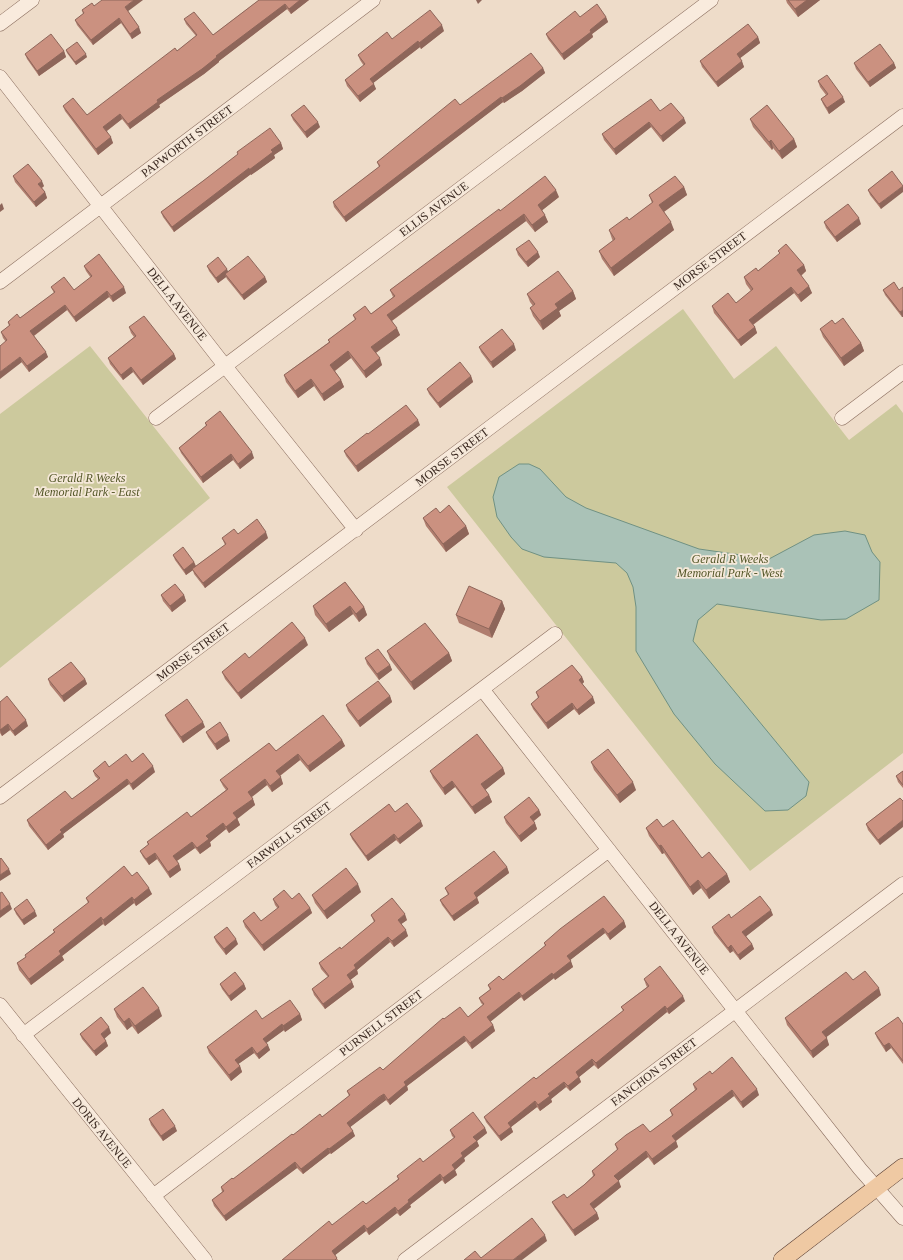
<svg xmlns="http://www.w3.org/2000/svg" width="903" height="1260" font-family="Georgia,serif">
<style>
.green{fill:#ccc99d}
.water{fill:#aac2b7;stroke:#709183}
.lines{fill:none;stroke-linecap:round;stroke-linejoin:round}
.minor-casing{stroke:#8a6d5e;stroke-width:15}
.major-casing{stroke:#593d32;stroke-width:18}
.minor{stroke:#f9ebdd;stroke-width:14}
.major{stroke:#efc9a3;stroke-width:17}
.wall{fill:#af7d6e}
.shaded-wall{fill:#8e665a}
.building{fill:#cb9180;stroke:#8e665a}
.labels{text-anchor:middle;stroke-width:3.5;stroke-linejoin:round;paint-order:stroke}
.street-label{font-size:12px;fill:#3b2921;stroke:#f5e8d9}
.park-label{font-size:12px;font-style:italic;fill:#545728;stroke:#f5e8d9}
</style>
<rect width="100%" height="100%" fill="#eedcc9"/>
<path class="green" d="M683,309L734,379L776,346L849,440L896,404L903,413V753L750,871L447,487Z
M90,346L210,498L0,668V414Z"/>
<path class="water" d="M519,464H529L540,469L566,497L586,508L699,549L769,559L814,535L845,531L865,535L872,552L880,562L879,600L846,619L821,620L717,604L698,620L693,641L809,782L806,796L788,810L765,811L715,764L674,714L636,651V607L633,587L627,573L616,563L544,557L522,549L511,537L497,517L493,497L499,477Z"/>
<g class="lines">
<g class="minor-casing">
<path id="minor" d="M0,24L32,0
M0,77L225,366L356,530
M0,282L373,0
M156,418L711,0
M842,418L903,372
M482,689L860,1169L903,1218
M0,797L903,116
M0,1005L205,1260
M23,1035L555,634
M153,1196L609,850
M405,1260L903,884"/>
</g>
<g class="major-casing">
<path id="major" d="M782,1260L903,1167"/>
</g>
<use href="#minor" class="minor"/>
<use href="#major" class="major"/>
</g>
<path class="wall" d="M259,0H309L291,14L287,9L219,61V62L204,74L159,105L160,107L130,129L122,119L107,131L113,143L98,155L65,111L63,106L87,115L177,51L196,36L186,24L184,19L213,35Z
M786,0H820L798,17L787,3Z
M94,6L128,11L141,33L132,39L121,23L93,45L77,25L75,20L83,14L82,10Z
M606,17L608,22L592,34L593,37L564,60L548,39L546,34Z
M444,31L421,49L420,47L373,83L376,89L360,102L347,86L345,80L364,66L360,60L358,55L392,39Z
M758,37L760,43L740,58L744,67L718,87L702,67L700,61Z
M66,50L87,57L76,65L67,53Z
M64,51L66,57L39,76L27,59L25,54Z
M854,63H894L896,68L870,87L856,69Z
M543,68L545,73L522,91L504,103L503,102L346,222L334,207L333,202L379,167L377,162L460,105Z
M818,81L845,102L829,114L823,104L821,99L826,95L820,87Z
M660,111L686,123L663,142L651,127L616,155L604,140L602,134Z
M291,115L320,127L307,138L293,120Z
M750,119L794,139L797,147L782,159L773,148L772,150L753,127Z
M281,143L283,149L274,155L275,158L251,175V174L174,232L163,217L161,212L203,181L238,155L237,152Z
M892,171L881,209L870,195L868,190Z
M13,176L44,186L42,188L45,192L47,198L36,207L15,182Z
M684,187L687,195L664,212L674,230L614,276L602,259L599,251L613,241L612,239L609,230L629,220L652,203L649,195Z
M559,197L542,210L548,222L535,232L526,221L392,321L400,335L376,353L382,365L366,378L351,358L335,371L341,380L344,387L324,401L314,386L298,398L286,382L284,375L329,342L328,340L355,320L353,315L371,314L393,297L390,290L500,211Z
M824,222L861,224L837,242L826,228Z
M516,249L540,257L528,267L518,255Z
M778,251L804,265L806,271L801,276L812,293L801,302L794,293L753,325L755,327L757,333L741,346L714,313L712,306L736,303L751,291L746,284L744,277L758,271L780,254Z
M84,266L126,293L113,302L109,297L76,322L67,310L34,336L48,357L29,372L3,338L1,332L9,326L8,322L20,318L54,293L51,287L74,290L91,278L86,271Z
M207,266L228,271L265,277L267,282L244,300L227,279L226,277L218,283L209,271Z
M894,282L902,317L885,295L883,290Z
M573,291L576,299L559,311L561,316L543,330L533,316L530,308L533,306L530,302L527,294Z
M835,324L861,343L864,351L844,366L823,337L820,329Z
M129,327L174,354L176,359L143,385L133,372L123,380L110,364L108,358L134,337L131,333Z
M479,347L516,350L493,368L481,352Z
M471,376L473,382L440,408L429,394L427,389Z
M205,423L254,458L240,469L233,460L203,483L181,453L179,448L206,426Z
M420,425L358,472L346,456L344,451L368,434Z
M440,513L466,526L469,534L446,552L426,526L423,518Z
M238,534L268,538L205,588L194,574L193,570L186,575L175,560L173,555L194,562L196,566L225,545L222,538Z
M345,582L364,607L367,615L359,622L353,614L329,632L315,615L313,606Z
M161,595H184L186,601L172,612L163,601Z
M502,601L505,609L492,638L459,623L456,615Z
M308,645L241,699L225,679L222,672L249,658Z
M387,651L449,653L452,661L414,690L390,659Z
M365,658L390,665L392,670L379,680L367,664Z
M582,677L584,682L582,684L595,703L579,715L574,709L548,729L533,709L531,704L538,698L536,692Z
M48,679H85L87,684L64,702L50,685Z
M390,696L392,702L360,727L348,711L346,705Z
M0,702L28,726L15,736L10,730L2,736L0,733Z
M165,715L205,727L183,743L167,720Z
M206,732L230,741L217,750L208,737Z
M342,740L345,746L310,772L300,760L280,776L283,784L272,792L267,785L252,797L255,805L237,818L240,825L229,833L226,829L210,842L211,846L200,854L195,848L177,861L179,864L181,870L170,878L157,859L149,865L143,857L140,851L148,845L147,842L191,817L226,790L223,786L220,780L276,751Z
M132,762L155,772L133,790L129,784L63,834L64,837L48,850L29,826L27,820L72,799L83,791L98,779L95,776L93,771Z
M591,762L636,790L620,803L594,770Z
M503,768L505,774L485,790L489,795L492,802L475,814L455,787L445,795L433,778L430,771Z
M903,771V788L898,782L896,776Z
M900,798L880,845L868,830L866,824Z
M539,810L541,815L534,821L537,829L521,842L506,823L504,817Z
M395,812L423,826L400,844L396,840L368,861L352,839L350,834Z
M663,827L702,858L727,874L730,882L709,899L701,888L693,895L664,853L662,854L649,836L646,828Z
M507,867L509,873L477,897L479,903L454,921L442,905L440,900L448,895L445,888Z
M132,876L152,894L136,906L134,903L105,926L103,924L62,956L64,960L31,985L19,970L17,963L26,957L25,955L54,932L53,930L88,903L86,898Z
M361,892L327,919L315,903L312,895Z
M273,899H292L310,908L312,913L264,951L245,927L243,921H261L278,909L275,905Z
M14,909L37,916L24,925L16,914Z
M371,915L407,920L401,924L408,936L394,947L390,942L357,970L358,974L350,980L352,982L354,987L325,1009L314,995L312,989L328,977L321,969L319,963L341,949L374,922Z
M773,915L746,936L752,944L754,949L740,960L733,951L730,953L714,933L712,927L731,918Z
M624,921L626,927L610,940L605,933L570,960L573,967L555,980L554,978L524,1001L521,997L490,1021L493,1025L495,1031L472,1049L466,1041L407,1086L408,1090L390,1105L386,1100L381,1103L350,1127L355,1136L331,1154L330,1153L303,1174L297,1168L226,1221L214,1206L212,1200L222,1192L221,1187L233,1179L293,1135L322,1117L349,1096L347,1091L383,1070L444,1019L468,1017L483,1005L481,1003L479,998L490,990L488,985L503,980L545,946L544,943Z
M214,937L238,944L226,955L216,942Z
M644,979L685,1001L669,1014L667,1012L598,1069L594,1065L579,1077L581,1082L570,1091L566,1087L551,1099L552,1102L540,1111L537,1107L511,1127L513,1132L501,1141L486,1122L484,1117L536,1079L623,1011L621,1007L647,987L646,985Z
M853,980L881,995L826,1037L829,1045L813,1058L787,1025L785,1018Z
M220,984H244L246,989L231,1001L222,989Z
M114,1009L162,1016L138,1034L132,1026L127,1030L117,1017Z
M300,1014L302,1020L285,1032L284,1030L266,1043L270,1050L259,1059L254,1053L238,1064L240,1066L242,1072L231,1081L209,1053L207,1047L262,1019Z
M903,1024V1064L891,1048L886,1052L877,1038L875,1033Z
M111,1033L104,1038L106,1041L108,1046L96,1056L82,1039L80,1034Z
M712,1074L759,1095L743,1108L734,1096L676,1141L678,1147L654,1165L648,1157L618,1181L621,1187L594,1209L597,1213L599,1219L575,1236L555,1208L552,1202L567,1198L584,1185L593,1176L592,1171L617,1150L615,1144L650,1132L672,1116L670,1110L695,1090L693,1084Z
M149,1119L177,1131L163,1141L151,1125Z
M485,1128L487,1133L477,1141L479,1146L464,1158L465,1161L455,1170L457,1175L445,1184L442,1180L410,1205L411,1207L400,1216L397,1213L369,1235L366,1231L335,1255L338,1260H282L332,1225L366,1204L398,1179L397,1176L423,1162L454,1138L452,1136L450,1130Z"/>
<path class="shaded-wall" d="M134,0H143L127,12L125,7Z
M300,0H309L291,14L289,9Z
M476,0H482L478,4Z
M807,0H820L798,17L795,9Z
M285,4L287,9L219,61V62L204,74L159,105L160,107L130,129L128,124L157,100Z
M606,17L608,22L592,34L593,37L564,60L562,54L590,30Z
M119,18L121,23L93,45L91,40Z
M442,25L444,31L421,49L419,43Z
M139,27L141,33L132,39L130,34Z
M758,37L760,43L739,59L737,54Z
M418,41L420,47L372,84L370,79Z
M64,51L66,57L39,76L37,71Z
M86,54L87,57L76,65L75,62Z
M742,61L744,67L718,87L716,82Z
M894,63L896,68L870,87L868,82Z
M543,68L545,73L522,91L504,103L502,98Z
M374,84L376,89L360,102L358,96Z
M501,97L503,102L346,222L344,217Z
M843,97L845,102L829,114L827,108Z
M120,114L122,119L105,132L103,127Z
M684,118L686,123L663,142L661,136Z
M318,122L320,127L307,138L305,132Z
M649,122L651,127L616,155L614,149Z
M111,137L113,143L98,155L96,149Z
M794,139L797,147L782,159L779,151Z
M771,140L773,148L772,150L769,142Z
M281,143L283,149L274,155L275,158L251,175L249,170L271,150Z
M249,168L251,174L174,232L172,227Z
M42,181L44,186L40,189L38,184Z
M903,186V192L881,209L879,204Z
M684,187L687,195L662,213L659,205Z
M556,190L559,197L540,212L538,205Z
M45,192L47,198L36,207L34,202Z
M2,203L4,209L0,212V205Z
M524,214L526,221L390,322L387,315Z
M545,215L548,222L535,232L532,225Z
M859,218L861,224L837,242L835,237Z
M671,222L674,230L614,276L611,268Z
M538,252L540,257L528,267L526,262Z
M804,265L806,271L799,277L797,270Z
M227,269L229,274H225L226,277L218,283L216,278Z
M265,277L267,282L244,300L242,295Z
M809,286L812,293L801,302L798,295Z
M124,287L126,293L113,302L111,296Z
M791,287L794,293L751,326L749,320Z
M107,291L109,297L76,322L74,317Z
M573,291L576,299L559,311L561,316L543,330L540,321L555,304Z
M65,305L67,310L32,337L30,331Z
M903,310V317H902L900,312Z
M755,327L757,333L741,346L738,340Z
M397,328L400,335L374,354L371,347Z
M861,343L864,351L844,366L841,358Z
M514,344L516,350L493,368L491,362Z
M348,351L351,358L333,372L330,365Z
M46,352L48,357L29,372L27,366Z
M174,354L176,359L143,385L141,380Z
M20,357L22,362L0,379V372Z
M380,358L382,365L366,378L364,371Z
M131,367L133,372L123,380L121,375Z
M471,376L473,382L440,408L438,403Z
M311,379L314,386L298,398L295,391Z
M341,380L344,387L324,401L322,394Z
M418,420L420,425L358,472L356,466Z
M252,452L254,458L240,469L238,464Z
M231,454L233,460L203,483L201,477Z
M466,526L469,534L446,552L443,544Z
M266,532L268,538L205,588L203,583Z
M194,562L196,567L192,569L193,570L186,575L184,570Z
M184,595L186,601L172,612L170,606Z
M502,601L505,609L492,638L489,629Z
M350,606L353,614L329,632L326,624Z
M364,607L367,615L359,622L356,614Z
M305,638L308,645L241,699L238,693Z
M449,653L452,661L414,690L411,682Z
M390,665L392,670L379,680L377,674Z
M582,677L584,682L581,685L579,680Z
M85,679L87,684L64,702L62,696Z
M390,696L392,702L360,727L358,721Z
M593,697L595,703L579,715L577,710Z
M572,703L574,709L548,729L546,723Z
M26,720L28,726L15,736L13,731Z
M203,722L205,727L183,743L181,737Z
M8,724L10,730L2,736L0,730Z
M228,735L230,741L217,750L215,744Z
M342,740L345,746L310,772L308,766Z
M298,754L300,760L278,777L276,771Z
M153,766L155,772L133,790L131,784Z
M503,768L505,774L484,791L481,784Z
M281,777L283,784L272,792L270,786Z
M127,779L129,784L63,834L64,837L48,850L46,845L60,830Z
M265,779L267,785L250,798L248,792Z
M452,781L455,787L445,795L443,788Z
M633,782L636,790L620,803L617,795Z
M489,795L492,802L475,814L472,807Z
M253,799L255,805L236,820L233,813Z
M539,810L541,815L532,822L530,817Z
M237,818L240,825L229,833L226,827Z
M903,820V827L880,845L878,840Z
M421,821L423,826L400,844L398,839Z
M223,823L226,829L210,842L211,846L200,854L197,848L206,836Z
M535,823L537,829L521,842L519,836Z
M394,834L396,840L368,861L366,856Z
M192,842L195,848L175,862L173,856Z
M661,845L664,853L662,854L659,846Z
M155,853L157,859L149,865L146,859Z
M179,864L181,870L170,878L168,872Z
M507,867L509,873L476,898L474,893Z
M9,869L11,874L0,881V875Z
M727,874L730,882L709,899L706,890Z
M698,880L701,888L693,895L690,887Z
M358,884L361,892L327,919L324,911Z
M149,888L152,894L136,906L134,900Z
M132,897L134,903L105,926L103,920Z
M477,898L479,903L454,921L452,916Z
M10,904L12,909L0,918V911Z
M310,908L312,913L264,951L262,945Z
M771,910L773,915L744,938L742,932Z
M35,911L37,916L24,925L22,920Z
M405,914L407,920L400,925L398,920Z
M101,917L103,924L62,956L64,960L31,985L29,979L59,951Z
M624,921L626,927L610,940L608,934Z
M603,928L605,933L569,961L567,956Z
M406,930L408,936L394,947L392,941Z
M388,937L390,942L357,970L358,974L349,981L347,975L354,965Z
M236,939L238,944L226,955L224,949Z
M752,944L754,949L740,960L738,955Z
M731,945L733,951L730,953L728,948Z
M571,961L573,967L555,980L553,975Z
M552,973L554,978L524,1001L522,996Z
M352,982L354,987L325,1009L323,1004Z
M244,984L246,989L231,1001L229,996Z
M879,988L881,995L824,1039L822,1032Z
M519,992L521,997L489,1023L487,1017Z
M683,996L685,1001L669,1014L667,1009Z
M665,1006L667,1012L598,1069L596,1063Z
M159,1008L162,1016L138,1034L135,1026Z
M300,1014L302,1020L285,1032L283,1026Z
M129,1018L132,1026L127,1030L124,1022Z
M282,1024L284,1030L265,1044L263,1039Z
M493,1025L495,1031L472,1049L470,1043Z
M109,1027L111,1033L103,1040L101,1034Z
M464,1036L466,1041L407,1086L408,1090L390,1105L388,1100L404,1082Z
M827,1038L829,1045L813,1058L811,1051Z
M106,1041L108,1046L96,1056L94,1051Z
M889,1043L891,1048L886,1052L884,1046Z
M268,1045L270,1050L259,1059L257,1054Z
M252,1047L254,1053L237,1065L235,1060Z
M592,1059L594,1065L579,1077L581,1082L570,1091L568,1086L576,1072Z
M240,1066L242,1072L231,1081L229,1075Z
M564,1082L566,1087L551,1099L552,1102L540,1111L538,1105L548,1094Z
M757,1089L759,1095L743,1108L741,1102Z
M732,1090L734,1096L674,1142L672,1136Z
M384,1094L386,1100L349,1128L347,1123Z
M535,1101L537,1107L511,1127L513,1132L501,1141L499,1136L508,1123Z
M175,1126L177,1131L163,1141L161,1136Z
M485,1128L487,1133L477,1141L479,1146L464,1158L465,1161L455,1170L457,1175L445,1184L443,1178L452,1165L473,1137Z
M353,1131L355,1136L331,1154L329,1149Z
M676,1141L678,1147L654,1165L652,1159Z
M328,1148L330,1153L303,1174L301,1169Z
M646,1151L648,1157L617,1182L614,1176Z
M295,1162L297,1168L226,1221L224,1216Z
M440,1174L442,1180L410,1205L411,1207L400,1216L398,1211L408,1200Z
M619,1181L621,1187L592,1210L590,1204Z
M395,1207L397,1213L369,1235L367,1229Z
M597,1213L599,1219L575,1236L573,1230Z
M364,1225L366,1231L334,1256L332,1251Z
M545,1235L547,1241L522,1260H513Z"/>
<path class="building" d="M102,0H134L125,7L139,27L130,34L119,18L91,40L75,20L84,13L82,10L92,3L94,6Z
M259,0H300L289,9L285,4L216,56L217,57L202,69L157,100L158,102L128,124L120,114L103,127L111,137L96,149L63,106L73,98L87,115L175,48L177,51L197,35L184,19L194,12L213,35Z
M788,0H807L795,9Z
M597,4L606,17L590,30L591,32L562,54L546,34L575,11L580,17Z
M430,10L442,25L419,43L418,41L370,79L374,84L358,96L345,80L365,64L358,55L387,32L392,39Z
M748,24L758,37L737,54L742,61L716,82L700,61Z
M51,34L64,51L37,71L25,54Z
M77,42L86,54L75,62L66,50Z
M880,44L894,63L868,82L854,63Z
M531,53L543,68L520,86L502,98L501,97L344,217L333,202L380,166L377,162L455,99L460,105Z
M827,75L843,97L827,108L821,99L828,94L818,81Z
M651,99L660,111L671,103L684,118L661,136L649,122L614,149L602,134Z
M304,105L318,122L305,132L291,115Z
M767,105L794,139L779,151L771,140L769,142L750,119Z
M270,128L281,143L271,150L273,152L249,170V168L172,227L161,212L203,181L238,154L237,152Z
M28,164L42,181L38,184L45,192L34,202L13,176Z
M892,171L903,186L879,204L868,190Z
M545,176L556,190L538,205L545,215L532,225L524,214L387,315L397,328L371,347L380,358L364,371L348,351L330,365L341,380L322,394L311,379L295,391L284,375L330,342L328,340L356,319L353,315L365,306L371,314L395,296L390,290L499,209L500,211Z
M675,176L684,187L659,205L671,222L611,268L599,251L615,239L609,230L627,217L629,220L653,202L649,195Z
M848,204L859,218L835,237L824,222Z
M529,240L538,252L526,262L516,249Z
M786,244L804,265L797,270L809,286L798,295L791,287L749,320L755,327L738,340L712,306L728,293L736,303L753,289L744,277L756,268L758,271L780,253L778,251Z
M99,254L124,287L111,296L107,291L74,317L65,305L30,331L46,352L27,366L20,357L0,372V346L7,340L1,332L10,325L8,322L17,314L20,318L55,292L51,287L64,277L74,290L92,276L84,266Z
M248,256L265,277L242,295L225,274Z
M218,257L227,269L216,278L207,266Z
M558,271L573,291L555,304L558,308L540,321L530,308L535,304L527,294Z
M894,282L899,290L903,287V310L900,312L883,290Z
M144,316L174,354L141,380L131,367L121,375L108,358L136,336L129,327Z
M843,318L861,343L841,358L820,329L832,320L835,324Z
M502,329L514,344L491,362L479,347Z
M460,362L471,376L438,403L427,389Z
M406,405L418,420L356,466L344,451L367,433L368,434Z
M220,411L252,452L238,464L231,454L201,477L179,448L207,425L205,423Z
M449,505L466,526L443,544L423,518L436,508L440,513Z
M257,519L266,532L203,583L192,569L226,544L222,538L234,529L238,534Z
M183,547L194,562L184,570L173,555Z
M345,582L364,607L356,614L350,606L326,624L313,606Z
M175,584L184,595L170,606L161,595Z
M469,586L502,601L489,629L456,615Z
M292,622L305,638L238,693L222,672L245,653L249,658Z
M425,623L449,653L411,682L387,651Z
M378,649L390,665L377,674L365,658Z
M71,662L85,679L62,696L48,679Z
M572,665L582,677L579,680L593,697L577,710L572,703L546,723L531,704L539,697L536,692Z
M378,681L390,696L358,721L346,705Z
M7,696L26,720L13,731L8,724L0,730V702Z
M187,699L203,722L181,737L165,715Z
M323,715L342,740L308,766L298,754L276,771L281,777L270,786L265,779L248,792L253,799L233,813L237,818L226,827L223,823L206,836L209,839L197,848L192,842L173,856L179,864L168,872L155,853L146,859L140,851L149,844L147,842L187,812L191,817L228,789L220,780L269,743L276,751Z
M220,722L228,735L215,744L206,732Z
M477,734L503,768L481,784L489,795L472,807L452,781L443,788L430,771Z
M608,749L633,782L617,795L591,762Z
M143,753L153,766L131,784L127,779L60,830L62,832L46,845L27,820L65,791L72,799L83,791L100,778L93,771L105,761L109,767L126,754L132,762Z
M903,771V785L896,776Z
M529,797L539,810L530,817L535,823L519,836L504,817Z
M900,798L903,801V820L878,840L866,824Z
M407,803L421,821L398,839L394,834L366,856L350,834L389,804L395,812Z
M657,819L663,827L673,820L702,858L709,852L727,874L706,890L698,880L690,887L661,845L659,846L646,828Z
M494,851L507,867L474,893L477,898L452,916L440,900L449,894L445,888Z
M1,858L9,869L0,875V859Z
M124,866L132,876L137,872L149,888L134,900L132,897L103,920L101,917L59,951L61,954L29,979L17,963L26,957L25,955L55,932L53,930L89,902L86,898Z
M346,868L358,884L324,911L312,895Z
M284,890L292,899L299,893L310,908L262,945L243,921L254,912L261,921L279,907L273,899Z
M2,892L10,904L0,911V893Z
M604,896L624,921L608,934L603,928L567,956L571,961L553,975L552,973L522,996L519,992L487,1017L493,1025L470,1043L464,1036L404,1082L406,1085L388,1100L384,1094L379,1097L347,1123L353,1131L329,1149L328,1148L301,1169L295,1162L224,1216L212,1200L224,1191L221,1187L232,1178L233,1179L292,1134L293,1135L320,1114L322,1117L350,1095L347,1091L380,1067L383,1070L443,1018L444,1019L460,1007L468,1017L484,1004L479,998L491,989L488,985L499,976L503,980L546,945L544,943L560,929Z
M760,896L771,910L742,932L752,944L738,955L731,945L728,948L712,927L729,914L731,918Z
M392,898L405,914L398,920L406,930L392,941L388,937L354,965L356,968L347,975L352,982L323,1004L312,989L329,976L319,963L340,947L341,949L375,921L371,915Z
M27,899L35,911L22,920L14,909Z
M227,927L236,939L224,949L214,937Z
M660,966L683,996L667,1009L665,1006L596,1063L592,1059L576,1072L579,1077L568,1086L564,1082L548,1094L550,1096L538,1105L535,1101L508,1123L511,1127L499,1136L484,1117L534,1077L536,1079L624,1010L621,1007L649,986L644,979Z
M865,971L879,988L822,1032L827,1038L811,1051L785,1018L846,972L853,980Z
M235,972L244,984L229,996L220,984Z
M143,987L159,1008L135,1026L129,1018L124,1022L114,1009Z
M290,1000L300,1014L283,1026L282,1024L263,1039L268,1045L257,1054L252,1047L235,1060L240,1066L229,1075L207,1047L256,1010L262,1019Z
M101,1017L109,1027L101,1034L106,1041L94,1051L80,1034Z
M898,1017L903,1024V1061L889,1043L884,1046L875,1033Z
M732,1057L757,1089L741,1102L732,1090L672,1136L676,1141L652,1159L646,1151L614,1176L619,1181L590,1204L597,1213L573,1230L552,1202L564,1194L567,1198L584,1185L595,1175L592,1171L618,1149L615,1144L626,1135L643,1124L650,1132L673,1115L670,1110L697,1089L693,1084L710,1071L712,1074Z
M163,1109L175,1126L161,1136L149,1119Z
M473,1112L485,1128L473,1137L477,1141L461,1153L463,1156L452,1165L455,1169L443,1178L440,1174L408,1200L409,1202L398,1211L395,1207L367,1229L364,1225L332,1251L337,1258L335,1260H282L329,1221L332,1225L363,1201L366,1204L399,1179L397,1176L420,1158L423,1162L455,1137L450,1130Z
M532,1218L545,1235L513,1260H464L475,1251L481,1258Z"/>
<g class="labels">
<g class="street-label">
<text transform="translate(187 141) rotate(-37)" y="4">PAPWORTH STREET</text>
<text transform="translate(434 209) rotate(-37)" y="4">ELLIS AVENUE</text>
<text transform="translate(710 261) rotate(-37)" y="4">MORSE STREET</text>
<text transform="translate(177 304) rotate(52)" y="4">DELLA AVENUE</text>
<text transform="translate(452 457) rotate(-37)" y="4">MORSE STREET</text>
<text transform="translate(193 652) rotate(-37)" y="4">MORSE STREET</text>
<text transform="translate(289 835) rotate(-37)" y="4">FARWELL STREET</text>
<text transform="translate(679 938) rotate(52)" y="4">DELLA AVENUE</text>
<text transform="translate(381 1023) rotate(-37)" y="4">PURNELL STREET</text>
<text transform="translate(654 1072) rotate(-37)" y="4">FANCHON STREET</text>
<text transform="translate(102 1133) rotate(51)" y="4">DORIS AVENUE</text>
</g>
<g class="park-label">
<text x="87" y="482">Gerald R Weeks<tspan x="87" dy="14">Memorial Park - East</tspan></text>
<text x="730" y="563">Gerald R Weeks<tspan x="730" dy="14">Memorial Park - West</tspan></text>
</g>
</g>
</svg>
